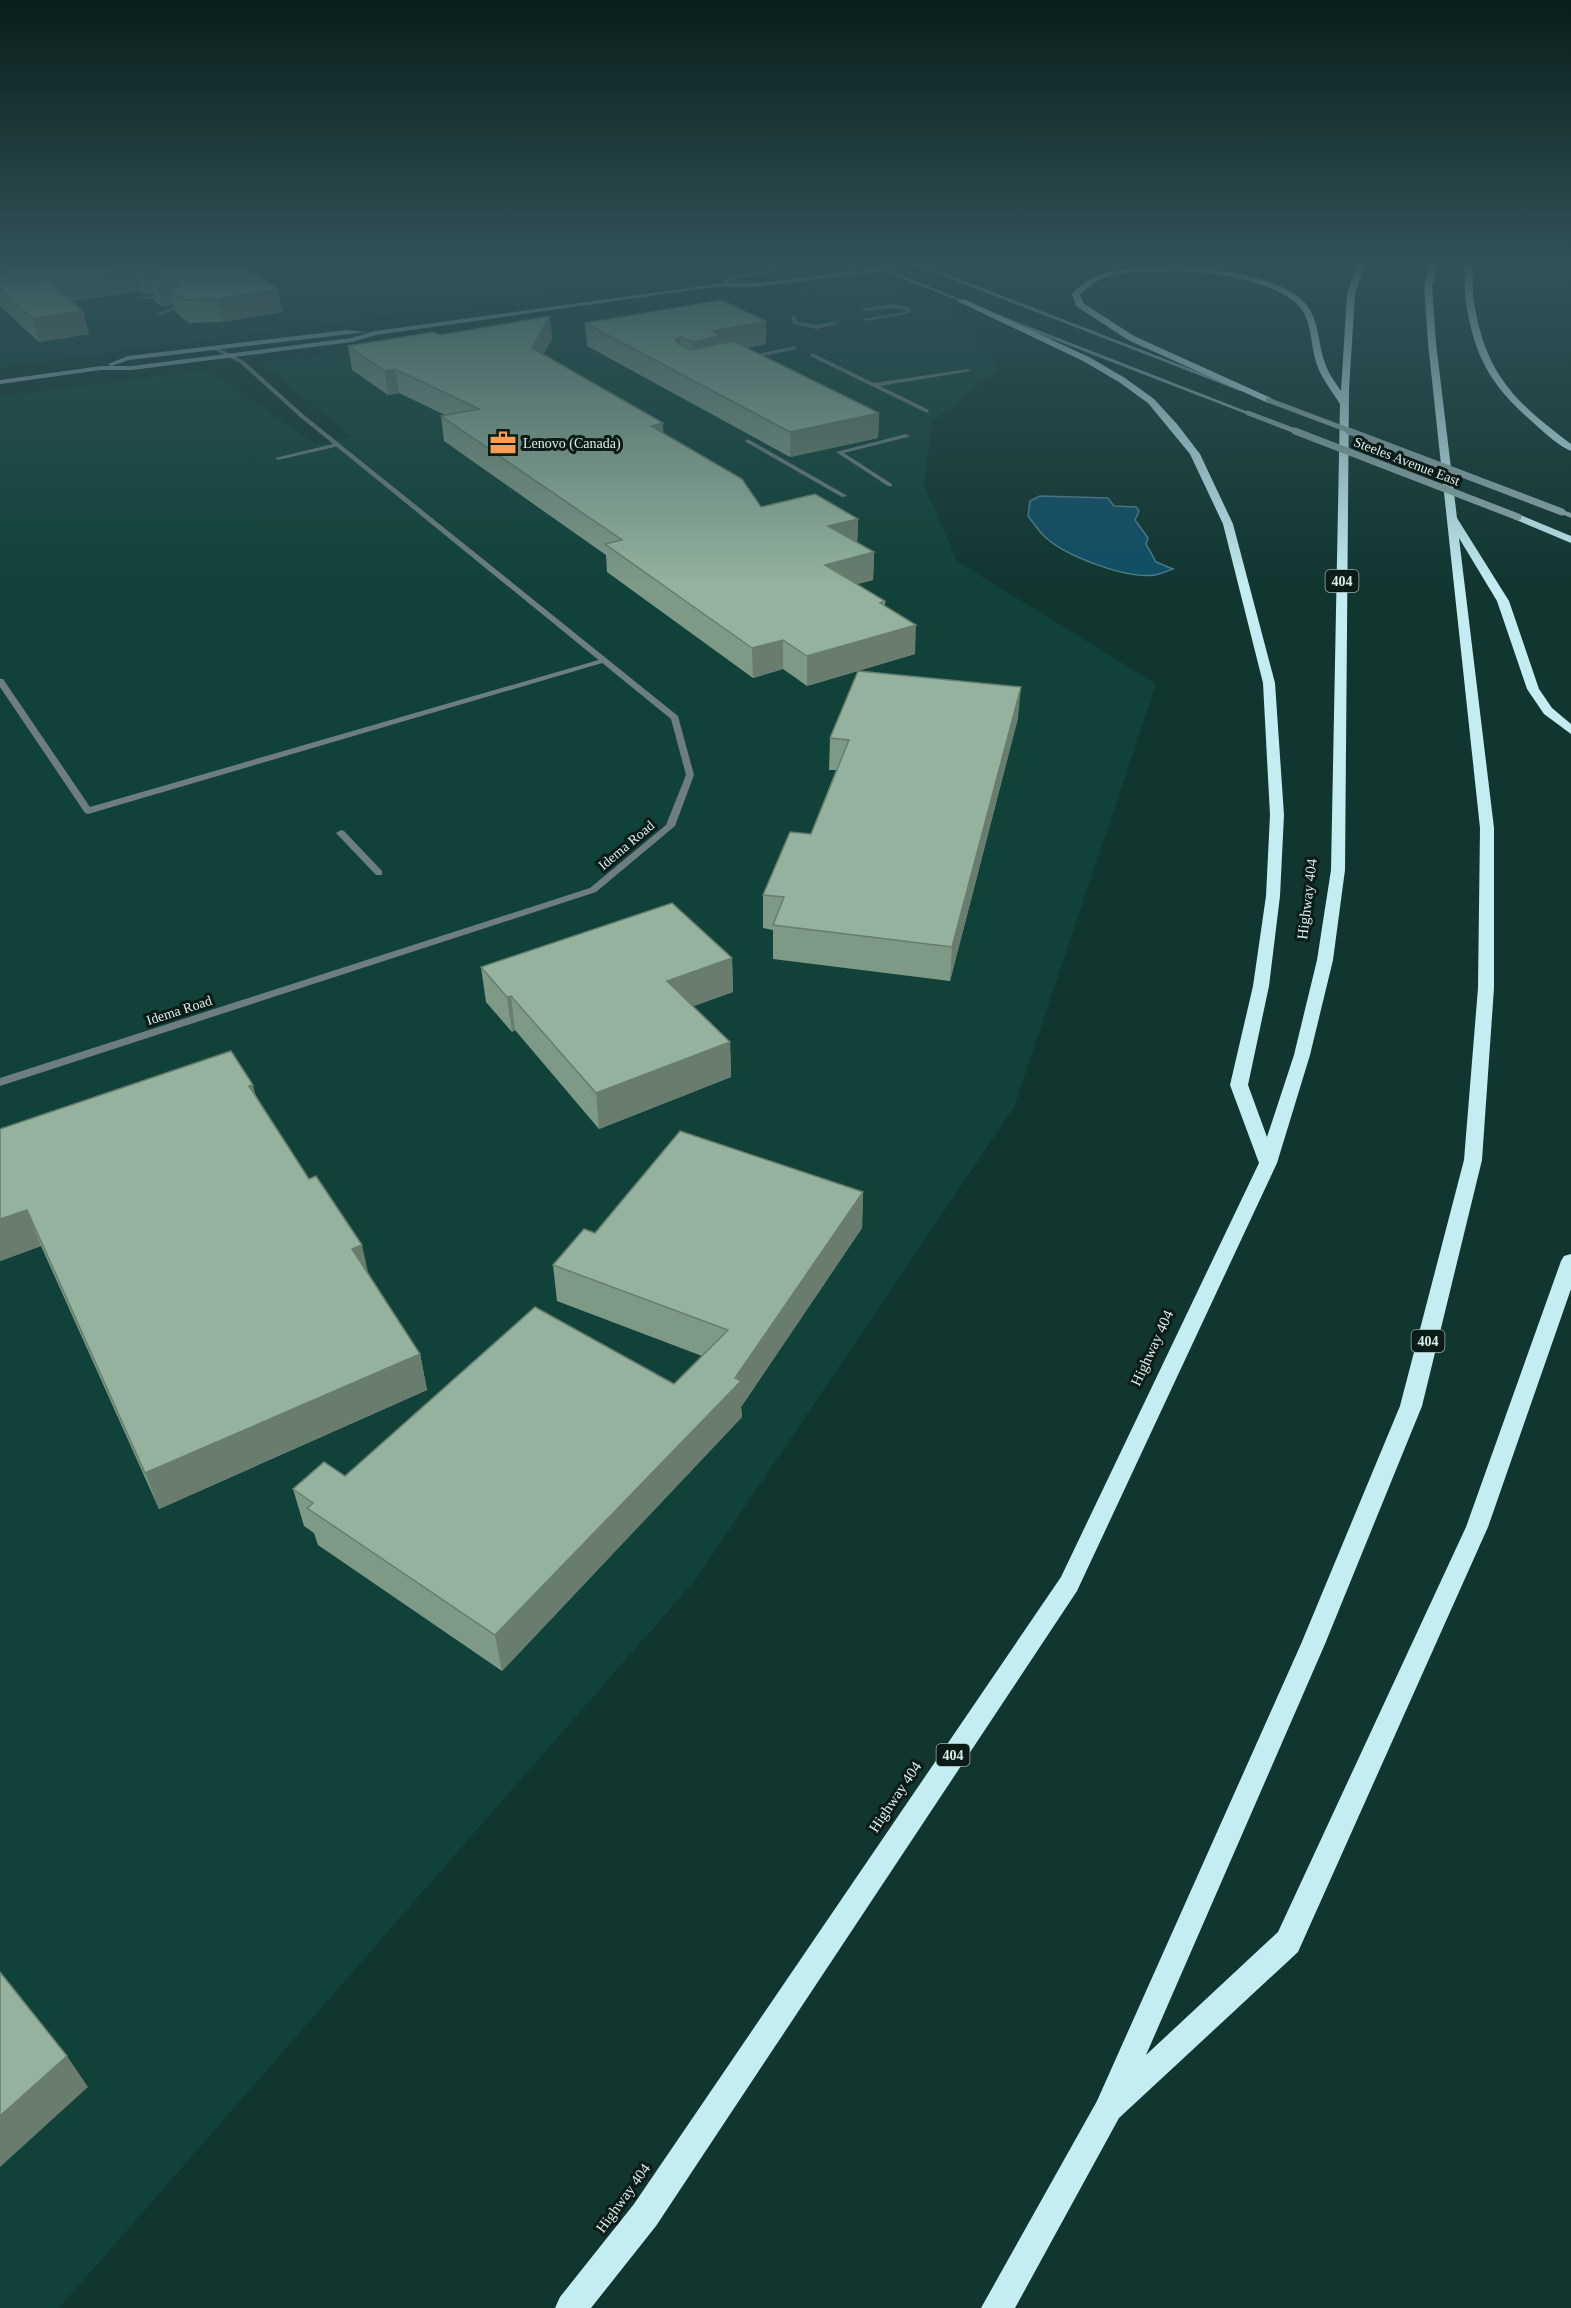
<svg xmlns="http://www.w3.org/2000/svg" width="1571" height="2308" font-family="'Times New Roman',serif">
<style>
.built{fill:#11423a}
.water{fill:#104e65;stroke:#4d7e8d;stroke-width:1.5}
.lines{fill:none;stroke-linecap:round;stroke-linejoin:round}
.path{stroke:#54746e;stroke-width:1.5;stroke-dasharray:1 2;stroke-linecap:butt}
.lane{fill:#6e7e80;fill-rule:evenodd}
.street{fill:#6e7e80;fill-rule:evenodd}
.secondary{fill:#90abae;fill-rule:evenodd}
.highway{fill:#c3edf1;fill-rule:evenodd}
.secondary-bridge-far1{stroke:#90abae;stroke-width:5}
.secondary-bridge{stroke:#90abae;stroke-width:7}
.wall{fill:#7f9987}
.shaded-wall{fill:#687d6e}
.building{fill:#94b29d;stroke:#687d6e;stroke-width:1.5}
.labels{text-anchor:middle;stroke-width:6;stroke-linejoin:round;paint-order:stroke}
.far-poi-label{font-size:14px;fill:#daeee9;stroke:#0b1b17;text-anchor:start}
.far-street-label{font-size:14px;fill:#daeee9;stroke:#0b1b17}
.shield{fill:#0b1b17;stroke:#9cafaa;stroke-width:1.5}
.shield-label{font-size:14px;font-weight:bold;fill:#daeee9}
.street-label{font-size:15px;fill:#daeee9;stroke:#0b1b17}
</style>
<rect width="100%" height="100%" fill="#113630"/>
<path class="built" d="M0,263H788L0,367Z
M880,281L957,313L1000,368L932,422L924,485L957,561L1156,684L1014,1107L696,1579L59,2308H0V397L207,370L316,444L352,437L261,363L726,299Z"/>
<path class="water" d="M1040,496L1108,498L1114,506L1136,507L1139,511L1135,520L1148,538L1146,544L1156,562L1173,569C1168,571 1161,574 1155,575C1126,579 1064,556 1043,535C1037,529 1033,522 1028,516L1030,501Z"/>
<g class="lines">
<path class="path" d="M347,265L364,263"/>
<path class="lane" d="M164,295L169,298V300L135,298Z
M174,304H178L181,307L161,315L156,314L175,306Z
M893,304L910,308V313L866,321L863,319L905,312V310L893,308L864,311L861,309Z
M791,316H795L797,322L817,325L834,322L837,324L817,329L793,324Z
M795,346L797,349L744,360L741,358Z
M812,353L874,383L968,369L971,371L880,386L929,410L927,413L810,356Z
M906,434L909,436L908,437L844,453L892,484V486H888L836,452Z
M748,439L846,495L847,496L842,497L746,442L745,441Z
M337,443L340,445L339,446L278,460L275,458Z
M602,659L609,661L88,814L85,813L0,687V679H3L90,807Z
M341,830L344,831L382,871V875H376L338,835L336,833Z"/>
<path class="street" d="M213,347H217L244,361L304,415L678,716L694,775L675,826L596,892L0,1086V1078L590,888L666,825L686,775L671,719L300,417L240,363L213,349Z"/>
<path class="secondary" d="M820,263H833L737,278L724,283H758L918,263L1245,390L1240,391L917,266L888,270L975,305V307L882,271L758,287H714L376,335L352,342L132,370H101L0,384V380L101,366H132L351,338L375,331L724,283L722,281L736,276Z
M993,314H997L1251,413L1246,414L993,316Z
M346,330L367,332L129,360L111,366L108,364L128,356Z
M1562,510L1571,513V518L1560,513V511Z"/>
<path class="highway" d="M915,263H932L916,267L912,265Z
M1357,263H1365L1355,294L1349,390L1345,870L1333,960L1310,1055L1277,1163L1077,1591L656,2226L591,2308H555L560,2297L634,2204L1061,1577L1259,1163L1230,1085L1253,986L1266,896L1270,815L1263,683L1223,524L1190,454L1148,403L1119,382L1083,361L957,301L964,299L1089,357L1125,378L1154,399L1177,424L1200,454L1233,524L1275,683L1284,815L1280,896L1269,986L1248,1085L1267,1137L1294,1055L1317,960L1331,870L1340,404C1332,391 1322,379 1317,365C1310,346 1313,319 1297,304C1262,271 1152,264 1107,277C1097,280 1088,287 1080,294L1083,303L1134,336L1271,398L1272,400L1268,403L1128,340L1076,306L1072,294C1080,285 1091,277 1102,274C1147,260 1272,266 1305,303C1319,319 1318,343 1325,363C1328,373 1335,382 1341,391L1347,294Z
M1431,263H1439L1432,286L1436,343L1457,518L1509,601L1539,689L1552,708L1571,724V734L1544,714L1527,689L1497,601L1459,538L1494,828V988L1482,1160L1422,1406L1325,1644L1146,2055L1278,1932L1466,1527L1561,1261L1564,1256L1571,1254V1289L1488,1527L1298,1952L1119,2118L1015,2308H981L1097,2101L1301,1644L1400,1406L1464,1160L1478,988L1480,828L1428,343L1424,286Z
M1466,263H1474C1471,282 1473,300 1477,318C1490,380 1522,407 1571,444V451C1559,446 1547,435 1537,426C1500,394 1479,368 1469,319C1465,300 1463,282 1466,263Z
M1518,514L1571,536V543L1514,519L1513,517Z"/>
<path class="secondary-bridge-far1" d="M1268,400L1353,432
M1248,413L1298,432"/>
<path class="secondary-bridge" d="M1295,431L1518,517
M1349,431L1562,512"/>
</g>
<path class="wall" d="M0,263H238L282,312L222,322L189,323L175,312L173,303L172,305L162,307L155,301L153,294L146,295L141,291L72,301L83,311L89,334L39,342L0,306Z
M689,263H729L696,267Z
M766,321V344L746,348L879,413L878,438L790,457L587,346L585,323Z
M440,335L552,339L543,355L663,423V433L761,507L858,519L857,543L874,552L873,580L857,584L885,601V606L915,654L807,686L783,669L753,678L607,572L606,555L444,441L441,416L445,415L399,393L388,395L352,370L348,346Z
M1018,718L950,981L773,959V930L763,928V895L811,834L836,770H829L830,738Z
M732,958L733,992L693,1006L730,1042L731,1077L599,1129L515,1030L512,1032L486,1002L481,967Z
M256,1097L420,1354L427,1390L159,1509L41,1246L0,1261V1129Z
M863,1192L862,1228L741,1407L742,1417L502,1671L318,1545L314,1533L304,1526L293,1489L345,1476L674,1384L702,1356L557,1301L553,1265L595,1233Z"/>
<path class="shaded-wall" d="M696,263H729L696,267Z
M136,269L141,291L54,304L48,281Z
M159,271L162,283L169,279L172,291L170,289L173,303L172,305L162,307L157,284L150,279L153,294L146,295L141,272Z
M278,289L282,312L222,322L217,299Z
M83,311L89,334L39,342L33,319Z
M550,316L552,339L534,371L532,348Z
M766,321V344L721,352L692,365V342L712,331Z
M680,337L681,360L676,340Z
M395,369L399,393L388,395L385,371Z
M879,413L878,438L790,457V432Z
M663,423L664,448L651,426Z
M858,519L857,546L828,526Z
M874,552L873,580L824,593L825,565Z
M916,625L915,654L807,686V656Z
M783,640V669L753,678L752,648Z
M1021,687L1018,718L950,981L952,947Z
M732,958L733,992L669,1015L667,981Z
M511,996L515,1030L512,1032L507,997Z
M730,1042L731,1077L599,1129L596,1093Z
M253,1085L262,1120L249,1086Z
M863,1192L862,1228L741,1407L742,1417L502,1671L495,1635L735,1378Z
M27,1210L41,1246L0,1261V1219Z
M362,1245L370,1281L352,1249Z
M420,1354L427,1390L159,1509L145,1473Z
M67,2056L88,2087L0,2167V2116Z"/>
<path class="building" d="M0,263H238L278,289L217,299L184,300L170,289L178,286L175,280L169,279L167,282L157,284L150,279L164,280L166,278L165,274L159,271L141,272L136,269L48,281L83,311L33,319L0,289Z
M721,300L766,321L712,331L721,336L692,342L680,337L676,340L677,343L691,350L733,341L879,413L790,432L585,323Z
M550,316L532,348L663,423L651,426L742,479L761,507L815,494L858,519L828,526L874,552L825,565L885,601L880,603L916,625L807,656L783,640L752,648L605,544L622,540L441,416L479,409L395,369L385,371L348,346L434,332L440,335Z
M858,671L1021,687L952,947L773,925L784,897L763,895L790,832L811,834L849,740L830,738Z
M672,903L732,958L667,981L730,1042L596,1093L511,996L507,997L481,967Z
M231,1051L253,1085L249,1086L309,1179L316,1176L362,1245L352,1249L420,1354L145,1473L27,1210L0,1219V1129Z
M680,1131L863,1192L735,1378L741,1381L495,1635L307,1508L313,1503L293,1489L324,1462L345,1476L535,1307L674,1384L728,1330L553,1265L584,1229L595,1233Z
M0,1972L67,2056L0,2116Z"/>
<linearGradient id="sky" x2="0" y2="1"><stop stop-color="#091e1a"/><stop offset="0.45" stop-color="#325259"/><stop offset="1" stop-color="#325259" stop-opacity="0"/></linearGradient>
<rect width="1571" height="586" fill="url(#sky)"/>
<defs>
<g id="office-bare" transform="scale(2.07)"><path d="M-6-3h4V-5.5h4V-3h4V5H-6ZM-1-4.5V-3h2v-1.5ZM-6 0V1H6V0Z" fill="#fc9d54" stroke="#0b1b17" stroke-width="2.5" paint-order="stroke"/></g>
</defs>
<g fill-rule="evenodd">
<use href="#office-bare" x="503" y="443"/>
</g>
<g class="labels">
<g class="far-poi-label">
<text x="523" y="448">Lenovo (Canada)</text>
</g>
<g class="far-street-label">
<text transform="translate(1407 461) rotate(21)" y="5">Steeles Avenue East</text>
<text transform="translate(626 845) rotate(-40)" y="5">Idema Road</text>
<text transform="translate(179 1010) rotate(-18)" y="5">Idema Road</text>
</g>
<g class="shield">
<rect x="1325.5" y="570" width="33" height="22" rx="4.5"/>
<rect x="1411.5" y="1330" width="33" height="22" rx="4.5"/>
<rect x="936.5" y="1744" width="33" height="22" rx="4.5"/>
</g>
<g class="shield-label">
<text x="1342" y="586">404</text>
<text x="1428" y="1346">404</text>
<text x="953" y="1760">404</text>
</g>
<g class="street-label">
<text transform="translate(1307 899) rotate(-83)" y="5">Highway 404</text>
<text transform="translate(1152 1348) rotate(-65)" y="5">Highway 404</text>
<text transform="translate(895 1797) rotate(-56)" y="5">Highway 404</text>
<text transform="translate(623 2198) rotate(-54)" y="5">Highway 404</text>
</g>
</g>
</svg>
